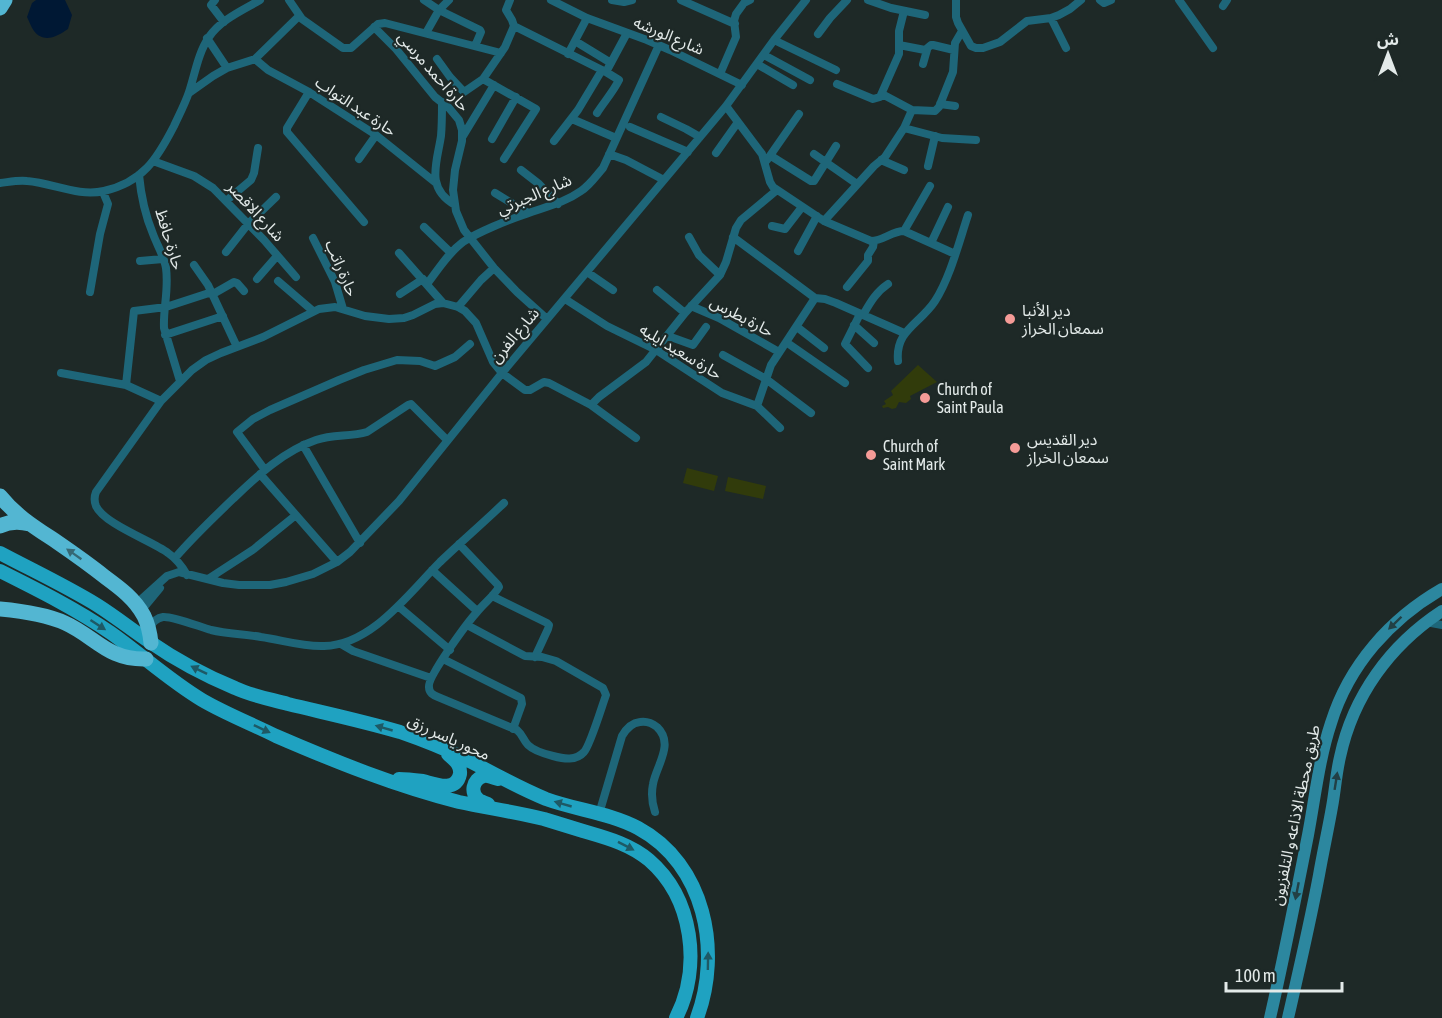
<svg xmlns="http://www.w3.org/2000/svg" width="1442" height="1018" font-family="'Asap Condensed','Noto Sans Arabic',sans-serif">
<style>
.green{fill:#313b0b}
.water{fill:#001834}
.lines{fill:none;stroke-linecap:round;stroke-linejoin:round}
.street{stroke:#1e6679;stroke-width:8}
.secondary{stroke:#2c879f;stroke-width:12}
.primary{stroke:#1fa2c1;stroke-width:14}
.highway{stroke:#53b6d2;stroke-width:15}
.oneway{fill:#366874}
.oneway2{fill:#224045}
.oneway3{fill:#1e5965}
.poi-dot{fill:#f59b97;stroke:#1e2927;stroke-width:2}
.labels{text-anchor:middle;stroke-width:4.5;stroke-linejoin:round;paint-order:stroke}
.street-label{font-size:16px;fill:#e3eae9;stroke:#1e2927}
.poi-label{font-size:16px;fill:#e3eae9;stroke:#1e2927;text-anchor:start}
</style>
<rect width="100%" height="100%" fill="#1e2927"/>
<path class="green" d="M918,365L937,382L910,396L911,399L906,403L899,402L896,408L892,409L888,407L883,408L882,406L886,404L884,401L893,395L891,391Z
M687,468L718,476L714,491L683,483Z
M728,477L766,486L763,499L725,491Z"/>
<path class="water" d="M36,0H65L72,15L68,29C58,36 44,44 34,31C31,27 29,21 27,17L32,3Z"/>
<g class="lines">
<path class="street" d="M215,0L211,5L224,22
M289,0L302,19L343,48H351L378,24L385,23L501,53
M424,0L439,10L480,30L481,32L475,46
M551,0L587,18L647,40L670,50L742,85
M612,0L624,2L632,0
M681,0L735,24
M868,0L891,8L925,15
M956,0V17L958,23L971,46L976,48H983L1000,42L1027,21L1051,18L1059,15L1070,9L1081,0
M1100,0L1104,3L1111,0
M1179,0L1213,48
M1223,6L1227,0
M1051,18L1066,48
M514,26L606,72L619,80C613,92 604,102 597,113
M374,27L396,49L435,97L449,108L459,120L462,130V141L455,170L453,190L456,211L464,230L494,268L517,292L547,319
M426,33L439,10L449,0
M818,34L830,18L847,0
M207,38L227,68
M774,40L836,70
M575,41L611,63
M899,45L925,50L931,45H933L954,50
M568,54L587,18
M764,55L810,80
M255,59L268,70L309,92L376,135L436,183
M437,59L450,77L464,92L483,79L505,47L514,26L512,20L506,10L510,0
M757,64L793,85
M923,64L927,50
M606,72L627,33
M720,74L736,37L734,21L736,14L744,3L750,0
M483,79L536,109L504,159
M837,84L873,99L880,97L899,54V31L904,11
M309,92L287,128V132L364,222
M189,93L213,76L227,68L255,59L299,16
M882,94L912,110L935,111L939,107L953,72L955,43L962,31
M442,102C442,113 442,125 441,136C437,163 425,188 455,205
M940,104L955,106
M726,106L762,154L770,182L773,187L824,221L871,241C883,241 892,231 904,231L955,254
M661,117L686,129L700,137
M572,119L616,138
M630,127L688,152
M904,128L942,138L976,140
M463,136L494,85
M492,139L516,97
M554,141L578,110L602,70
M716,153L738,122
M609,154L626,160L664,180
M814,154L857,184
M771,156L811,181H814L836,146
M359,159L376,135
M767,160L799,114
M881,160L904,170
M153,161L194,176L213,188L264,240L296,277
M928,166L935,136
M521,170L539,184L558,204
M139,175C141,196 145,215 153,234C157,245 164,256 166,268C169,290 163,308 164,328L180,381
M0,183C9,182 18,180 27,181C53,183 78,197 104,191C143,182 157,159 174,126C179,115 185,104 189,92C195,74 198,53 209,37C220,20 243,10 260,0
M495,193L528,213
M226,201L251,180L254,173L258,148
M824,221L874,166L885,157L904,128L912,110
M772,226L785,229L802,207
M424,227L451,253
M904,231L930,186
M689,237L699,255L720,275
M733,237L815,298L825,299L836,303L904,333
M313,238L335,282L343,309
M931,243L948,207
M798,251L817,216
M226,252L248,224L276,197
M399,253L443,303
M140,261L163,259
M194,265L208,285L237,347
M587,272L613,290
M257,279L277,256
M278,281L313,311
M427,284C438,270 448,253 463,242C478,232 508,220 526,214C545,207 564,203 581,191C590,185 596,176 603,168L659,45
M847,287L868,261V255L873,247L874,241
M657,290L685,313
M90,292L100,234L108,204L103,192
M213,294L234,282L237,283L244,291
M400,294L423,279
M565,299L607,326L656,350L722,393L757,406L780,428
M691,306L719,318L779,352
M458,307L481,280L494,268
M860,314L845,344L868,368
M863,315C870,303 876,292 888,284
M854,325L874,343
M797,327L824,348
M165,335L223,316
M668,336L693,345L706,327
M786,342L845,383
M723,355L766,379L811,413
M898,361C895,330 920,324 935,301C950,278 959,242 968,215
M61,373L126,385L161,401
M126,385L134,311L166,307L212,292
M591,405L599,397L646,362L685,313L720,275L726,262L736,228L741,220L777,190
M757,406L771,365L815,298
M303,445L360,543
M265,470L237,432L253,419L270,410L339,380L364,370L397,360L420,361L435,366L455,357L470,344
M260,474L337,562
M459,544L498,585L499,587C493,597 484,603 477,612C468,622 427,677 429,687C429,693 433,695 438,697L517,730C523,735 523,740 528,745C534,751 545,754 553,756C564,759 576,761 584,752C590,746 602,706 606,695L603,688L556,661L542,657L525,656L467,625
M175,558C193,537 213,518 234,498C258,475 284,451 316,440C333,434 350,437 367,432L408,405L411,404L447,440
M432,570L477,611
M187,575C182,566 177,559 168,553C152,541 104,524 96,506C94,501 94,497 96,492L161,401L192,370L206,360L221,353L263,337L319,309L335,307L365,316L389,319L404,318L413,315L435,304L443,303L458,307L465,311L476,323L493,362L502,373L525,390H530L544,382L549,383L591,405L636,438
M208,579L254,549L296,515
M492,596L547,623L549,625L548,629L535,657
M136,604L167,576L179,572L223,583L239,585H270L286,582L313,574L337,562L350,552L399,501L502,373L726,106L774,40L806,0
M398,606L450,650
M141,611L160,588
M1426,622L1442,625
M149,628C152,623 156,618 163,617C173,616 200,627 211,630C228,634 245,634 261,637C282,640 303,647 324,646C372,645 409,593 440,562C461,542 483,523 504,503
M341,644L353,651L431,678
M443,659L521,698L522,704L513,729
M599,814L622,736C626,729 631,723 640,722C646,721 652,723 657,727C675,744 656,766 653,784C651,794 652,803 655,812"/>
<path class="secondary" d="M1270,1018C1284,957 1296,896 1308,835C1315,798 1319,759 1331,723C1349,665 1390,619 1442,589
M1288,1018C1299,970 1310,923 1319,875C1323,852 1328,830 1332,807C1335,791 1336,774 1340,757C1353,696 1390,645 1442,611"/>
<path class="primary" d="M0,553C32,570 66,586 97,605C116,617 132,630 150,642C176,660 206,676 235,688C252,696 270,699 288,704C325,713 363,721 400,732C423,740 446,749 468,760C494,774 519,788 546,799C576,810 610,813 638,828C705,864 722,951 697,1018
M0,571C38,590 76,609 111,633C142,655 170,681 202,700C226,714 252,724 276,736C336,762 396,786 459,802C487,808 516,812 544,819C557,823 570,827 583,831C607,838 630,844 649,860C693,898 702,967 676,1018
M399,779C407,779 415,780 423,781C435,784 456,793 460,774C461,764 454,760 448,754
M488,804C488,804 480,801 479,800C470,794 472,779 484,776C488,775 494,778 498,779"/>
<path class="highway" d="M0,8L5,0
M0,496C16,516 36,528 57,542C73,553 90,565 105,577C120,588 135,599 144,616C148,624 150,633 151,643
M0,526C10,521 19,521 30,524
M0,609C22,611 45,614 65,623C96,637 107,660 146,659"/>
</g>
<defs><path id="oneway-solid" d="M-6-.8H1V-3.2L6.5 0L1 3.2V.8H-6Z" transform="scale(1.5)"/></defs>
<use class="oneway" href="#oneway-solid" transform="translate(74 554) rotate(-145)"/>
<g class="oneway2">
<use href="#oneway-solid" transform="translate(1395 623) rotate(136)"/>
<use href="#oneway-solid" transform="translate(1336 781) rotate(-81)"/>
<use href="#oneway-solid" transform="translate(1297 891) rotate(101)"/>
</g>
<g class="oneway3">
<use href="#oneway-solid" transform="translate(98 625) rotate(33)"/>
<use href="#oneway-solid" transform="translate(199 670) rotate(-154)"/>
<use href="#oneway-solid" transform="translate(384 728) rotate(-164)"/>
<use href="#oneway-solid" transform="translate(262 729) rotate(25)"/>
<use href="#oneway-solid" transform="translate(563 804) rotate(-164)"/>
<use href="#oneway-solid" transform="translate(626 846) rotate(27)"/>
<use href="#oneway-solid" transform="translate(708 961) rotate(-89)"/>
</g>
<g class="poi-dot">
<circle cx="1010" cy="319" r="6"/>
<circle cx="925" cy="398" r="6"/>
<circle cx="1015" cy="448" r="6"/>
<circle cx="871" cy="455" r="6"/>
</g>
<g class="labels">
<g class="street-label">
<text transform="translate(669 35) rotate(23)" y="6">شارع الورشه</text>
<text transform="translate(434 71) rotate(49)" y="6">حارة احمد مرسي</text>
<text transform="translate(356 106) rotate(34)" y="6">حارة عبد التواب</text>
<text transform="translate(534 194) rotate(-23)" y="6">شارع الجبرتي</text>
<text transform="translate(256 211) rotate(47)" y="6">شارع الاقصر</text>
<text transform="translate(170 239) rotate(73)" y="6">حارة حافظ</text>
<text transform="translate(342 268) rotate(67)" y="6">حارة راتب</text>
<text transform="translate(742 316) rotate(28)" y="6">حارة بطرس</text>
<text transform="translate(514 335) rotate(-50)" y="6">شارع الفرن</text>
<text transform="translate(681 351) rotate(31)" y="6">حارة سعيد ايليه</text>
<text transform="translate(449 737) rotate(24)" y="6">محور ياسر رزق</text>
<text transform="translate(1295 815) rotate(-78)" y="6">طريق محطة الاذاعه و التلفزيون</text>
</g>
<g class="poi-label">
<text x="1022" y="316">دير الأنبا<tspan x="1022" dy="18">سمعان الخراز</tspan></text>
<text x="937" y="395">Church of<tspan x="937" dy="18">Saint Paula</tspan></text>
<text x="1027" y="445">دير القديس<tspan x="1027" dy="18">سمعان الخراز</tspan></text>
<text x="883" y="452">Church of<tspan x="883" dy="18">Saint Mark</tspan></text>
</g>
</g>
<g transform="translate(1388 54)" stroke="#1e2927" stroke-width="4.5" paint-order="stroke">
<path d="M0-4.5L10 22L0 15L-10 22Z" fill="#e3eae9"/>
<text y="-9" font-size="16" font-weight="bold" text-anchor="middle" fill="#e3eae9">ش</text>
</g>
<path d="M1226 982v9h116v-9" fill="none" stroke="#e3eae9" stroke-width="3"/>
<text x="1235" y="982" font-size="18" fill="#e3eae9" stroke="#1e2927" stroke-width="4.5" paint-order="stroke">100 m</text>
</svg>
